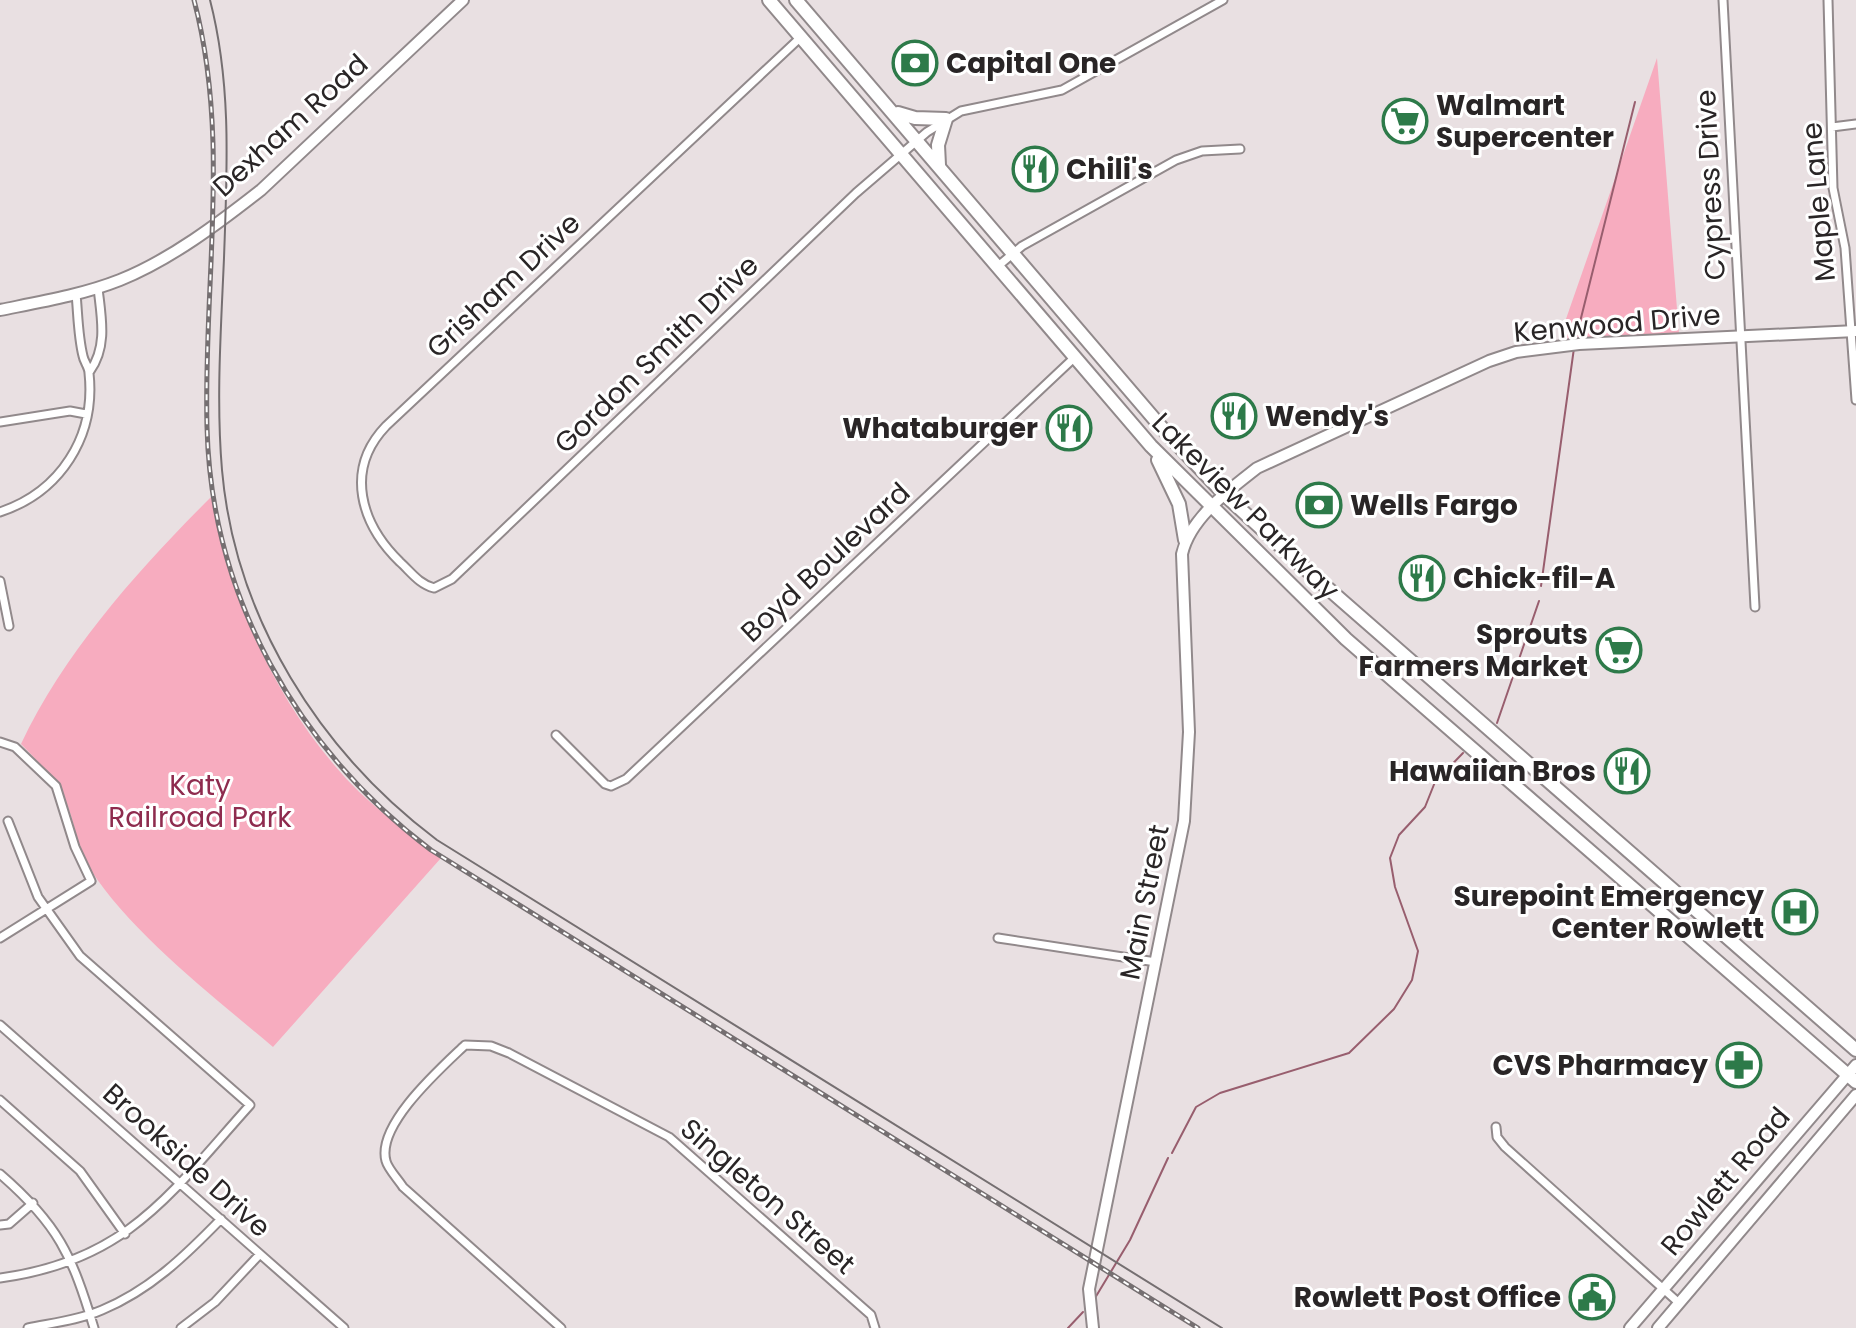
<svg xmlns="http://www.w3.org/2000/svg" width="1856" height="1328" font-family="Poppins,sans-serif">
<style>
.green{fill:#f7acbf}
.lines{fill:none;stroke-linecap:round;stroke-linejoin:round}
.stream{stroke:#985e6e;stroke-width:2}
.street-casing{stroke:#91898b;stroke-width:11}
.secondary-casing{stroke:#91898b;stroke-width:14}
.primary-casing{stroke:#91898b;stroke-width:16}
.street{stroke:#fff;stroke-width:7}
.secondary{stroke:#fff;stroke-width:10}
.primary{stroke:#fff;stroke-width:12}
.tram{stroke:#756f71;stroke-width:2}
.rail-casing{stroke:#756f71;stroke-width:5}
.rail{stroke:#fff;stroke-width:2;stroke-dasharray:6;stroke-linecap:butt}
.labels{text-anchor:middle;stroke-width:6;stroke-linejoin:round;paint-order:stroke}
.poi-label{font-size:28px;font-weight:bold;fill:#292526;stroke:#fff;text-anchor:start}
.street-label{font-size:28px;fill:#292526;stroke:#fff}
.park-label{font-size:28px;fill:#8e2b4e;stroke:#fff}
</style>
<rect width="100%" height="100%" fill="#e9e0e2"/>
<path class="green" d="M1657,58L1679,334L1559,339Z
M211,497C230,594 270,690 335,766C365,802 404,830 441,858L273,1047C213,996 133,935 90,869C77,849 76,828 68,807C59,781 40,764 21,744C65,651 139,569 211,497Z"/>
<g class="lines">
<path class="stream" d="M1575,342L1635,102
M1541,586L1574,348
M1497,723L1539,601
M1172,1153L1196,1107L1220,1093L1349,1053L1394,1009L1412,980L1418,951L1395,887L1390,858L1399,835L1425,807L1435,782L1463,753
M1095,1298L1130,1240L1168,1158
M1068,1328L1083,1312"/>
<g class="street-casing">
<path id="street" d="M1723,0L1755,607
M1828,0L1833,188L1845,248L1856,400
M802,36L386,426C344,470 361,524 400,562C411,572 419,584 434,588L452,579L856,193L927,132L961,111L1062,90L1223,0
M1832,127L1856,124
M997,267L1022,246L1176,160L1202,151L1240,149
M90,371C108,346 101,316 98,288
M0,422L70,411L86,414
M0,512C60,492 96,437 89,373C89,367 84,362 83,356C78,336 78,314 76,294
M0,581L9,626
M556,735L605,784L611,786L626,779L1075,357
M0,742L15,747L56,786L75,847L91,881L0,938
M998,938L1156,962
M0,1025L344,1328
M0,1100L80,1171L125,1234
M1496,1127L1497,1137L1505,1147L1679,1303
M0,1174C58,1224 72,1255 94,1328
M0,1225L9,1224L33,1203
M0,1278C127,1261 170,1194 250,1105L80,956L38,897L8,821
M28,1328C52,1323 79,1320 102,1310C150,1290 185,1256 221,1219
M181,1328L215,1302L260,1254
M561,1328L403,1187C398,1179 388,1169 386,1161C376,1125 441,1068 465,1045L491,1046L509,1053L669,1137L871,1315L875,1328"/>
</g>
<g class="secondary-casing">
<path id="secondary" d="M0,310C40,302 82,295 120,280C170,260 219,223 261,190L463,0
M1093,1328L1089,1289L1184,821L1189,732L1182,554C1190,518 1229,490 1257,468L1489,361L1516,352L1579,344L1856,331
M1630,1328L1856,1065
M1658,1328L1856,1095"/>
</g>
<g class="primary-casing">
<path id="primary" d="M769,0L1151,446L1346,639L1856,1082
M796,0L1162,428L1225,495L1300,564L1856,1050
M898,113L915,118L946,119L938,145L939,165
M1158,460L1179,504L1185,540"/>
</g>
<use href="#street" class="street"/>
<use href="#secondary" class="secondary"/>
<use href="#primary" class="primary"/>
<path class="tram" d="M210,0C232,85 227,171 224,258C221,329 216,400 222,470C235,618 320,752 437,840L1222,1328"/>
<g class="rail-casing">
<path id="rail" d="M194,0C231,140 203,285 207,427C211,596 297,749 431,850L1198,1328"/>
</g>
<use href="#rail" class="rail"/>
</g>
<defs>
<g id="bank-ring" transform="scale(2.3)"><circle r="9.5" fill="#fff" stroke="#2d7a49" stroke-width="1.5"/><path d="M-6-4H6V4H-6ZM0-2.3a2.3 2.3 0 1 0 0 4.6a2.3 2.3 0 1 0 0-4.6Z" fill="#2d7a49"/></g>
<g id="supermarket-ring" transform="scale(2.3)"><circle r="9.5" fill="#fff" stroke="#2d7a49" stroke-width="1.5"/><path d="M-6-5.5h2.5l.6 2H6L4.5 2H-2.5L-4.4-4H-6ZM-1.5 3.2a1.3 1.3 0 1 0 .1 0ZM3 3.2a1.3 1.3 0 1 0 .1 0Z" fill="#2d7a49"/></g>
<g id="restaurant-ring" transform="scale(2.3)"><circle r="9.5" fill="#fff" stroke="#2d7a49" stroke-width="1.5"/><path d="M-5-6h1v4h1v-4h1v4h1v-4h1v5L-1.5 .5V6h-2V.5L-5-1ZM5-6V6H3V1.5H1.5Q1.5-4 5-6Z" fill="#2d7a49"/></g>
<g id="hospital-ring" transform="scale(2.3)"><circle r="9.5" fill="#fff" stroke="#2d7a49" stroke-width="1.5"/><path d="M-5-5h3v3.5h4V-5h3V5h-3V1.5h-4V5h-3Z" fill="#2d7a49"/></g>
<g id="pharmacy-ring" transform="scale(2.3)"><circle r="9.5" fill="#fff" stroke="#2d7a49" stroke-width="1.5"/><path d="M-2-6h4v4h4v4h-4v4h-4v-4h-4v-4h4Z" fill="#2d7a49"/></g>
<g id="civic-ring" transform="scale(2.3)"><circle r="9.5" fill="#fff" stroke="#2d7a49" stroke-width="1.5"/><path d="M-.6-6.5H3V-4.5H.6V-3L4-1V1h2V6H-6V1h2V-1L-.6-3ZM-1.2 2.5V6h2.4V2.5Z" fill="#2d7a49"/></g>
</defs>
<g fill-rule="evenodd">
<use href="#bank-ring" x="915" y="63"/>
<use href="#supermarket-ring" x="1405" y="121"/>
<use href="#restaurant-ring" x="1035" y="169"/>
<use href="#restaurant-ring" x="1234" y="416"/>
<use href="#restaurant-ring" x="1069" y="428"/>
<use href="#bank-ring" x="1319" y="505"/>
<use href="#restaurant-ring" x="1422" y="578"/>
<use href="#supermarket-ring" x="1619" y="650"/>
<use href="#restaurant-ring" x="1627" y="771"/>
<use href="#hospital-ring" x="1795" y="912"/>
<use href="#pharmacy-ring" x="1739" y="1065"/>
<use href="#civic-ring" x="1592" y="1297"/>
</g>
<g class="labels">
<g class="poi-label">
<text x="946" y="73">Capital One</text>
<text x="1436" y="115">Walmart<tspan x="1436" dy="32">Supercenter</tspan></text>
<text x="1066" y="179">Chili's</text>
<text x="1265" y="426">Wendy's</text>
<text x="1038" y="438" text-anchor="end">Whataburger</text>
<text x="1350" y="515">Wells Fargo</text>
<text x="1453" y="588">Chick-fil-A</text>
<text x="1588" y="644" text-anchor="end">Sprouts<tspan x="1588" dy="32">Farmers Market</tspan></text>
<text x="1596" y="781" text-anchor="end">Hawaiian Bros</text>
<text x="1764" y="906" text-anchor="end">Surepoint Emergency<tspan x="1764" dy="32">Center Rowlett</tspan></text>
<text x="1708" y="1075" text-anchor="end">CVS Pharmacy</text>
<text x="1561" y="1307" text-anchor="end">Rowlett Post Office</text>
</g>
<g class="street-label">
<text transform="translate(290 125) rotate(-42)" y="10">Dexham Road</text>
<text transform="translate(1710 185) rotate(-93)" y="10">Cypress Drive</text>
<text transform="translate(1818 202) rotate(-95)" y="10">Maple Lane</text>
<text transform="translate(503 285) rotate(-43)" y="10">Grisham Drive</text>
<text transform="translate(1617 323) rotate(-5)" y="10">Kenwood Drive</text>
<text transform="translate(656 354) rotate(-44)" y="10">Gordon Smith Drive</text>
<text transform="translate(1246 506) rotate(45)" y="10">Lakeview Parkway</text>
<text transform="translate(825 562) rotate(-43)" y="10">Boyd Boulevard</text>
<text transform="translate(1144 902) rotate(-79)" y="10">Main Street</text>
<text transform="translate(187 1160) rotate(42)" y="10">Brookside Drive</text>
<text transform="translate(1725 1181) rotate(-50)" y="10">Rowlett Road</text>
<text transform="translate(768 1196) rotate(41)" y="10">Singleton Street</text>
</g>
<g class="park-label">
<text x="200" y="795">Katy<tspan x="200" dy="32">Railroad Park</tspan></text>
</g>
</g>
</svg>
